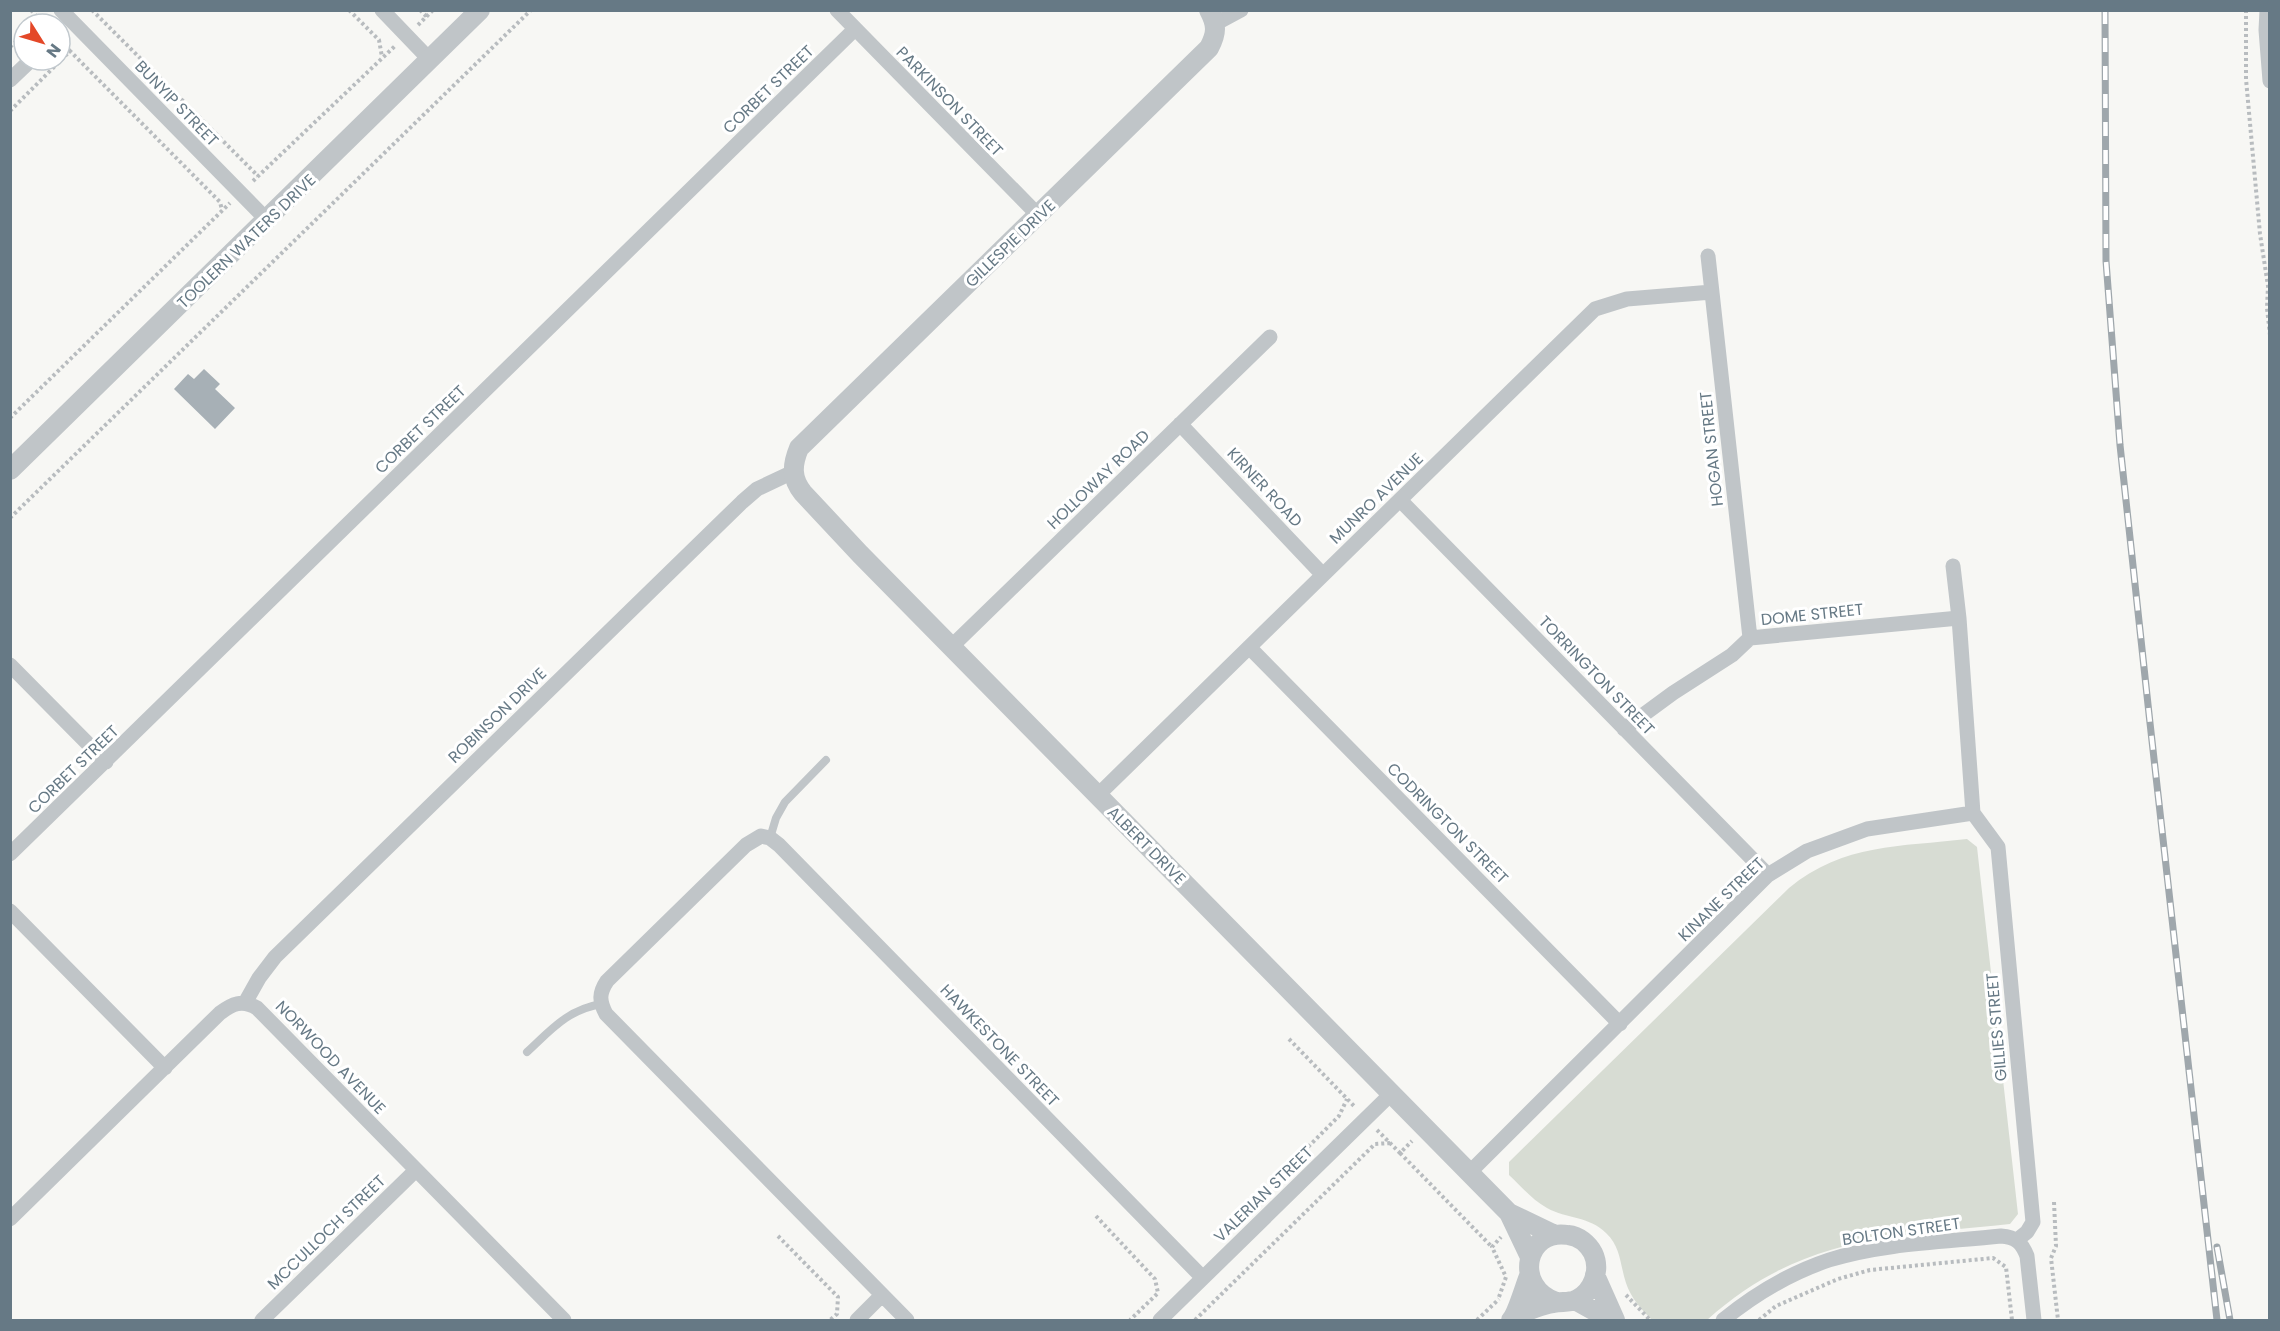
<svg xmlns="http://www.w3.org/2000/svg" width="2280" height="1331" font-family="Poppins,sans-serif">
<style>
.green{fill:#d7dcd3}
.building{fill:#a7b0b6}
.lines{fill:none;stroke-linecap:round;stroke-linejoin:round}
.path{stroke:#b8bcbf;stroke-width:4;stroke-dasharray:3 3;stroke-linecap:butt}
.service{stroke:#c0c5c8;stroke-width:8}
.minor{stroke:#c0c5c8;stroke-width:15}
.tertiary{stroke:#c0c5c8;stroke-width:20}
.rail-casing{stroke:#9fa7ac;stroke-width:7}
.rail{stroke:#fff;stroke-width:4.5;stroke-dasharray:14;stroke-linecap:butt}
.labels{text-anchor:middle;stroke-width:6;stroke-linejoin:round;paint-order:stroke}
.street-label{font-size:16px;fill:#667985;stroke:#fff}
</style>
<rect width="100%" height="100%" fill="#f7f7f4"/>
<path class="green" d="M1967,839L1977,847L2018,1214L2010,1224C1891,1237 1802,1235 1707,1320H1652C1641,1309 1631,1298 1626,1283C1620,1265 1621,1247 1606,1233C1589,1216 1567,1219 1547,1208C1532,1200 1521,1186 1509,1175V1162L1789,888C1844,843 1900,847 1967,839Z"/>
<path class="building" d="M204,369L220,384L215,389L235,408L215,429L174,389L188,374L194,379Z"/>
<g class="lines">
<path class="path" d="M31,10L38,18L34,24
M92,10L258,176
M349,10L379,40L382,57
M420,10L427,17
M2246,10V79L2260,234L2268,286L2267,308L2270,335
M418,25L433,10
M60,40L70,51
M10,47L24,34
M10,111L70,51L220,202L222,210
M253,181L395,46
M10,418L230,203
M10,518L531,10
M1289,1039L1355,1107
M1377,1130L1400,1153L1412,1141
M1400,1153L1492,1247
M1287,1168L1339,1116L1347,1099
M2054,1202L2056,1246L2051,1258L2058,1320
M1096,1216L1155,1279L1158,1293L1130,1320
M778,1236L838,1297L837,1314L830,1320
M1626,1295L1650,1320
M1499,1297L1506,1277L1492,1247L1501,1237
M1195,1320L1375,1144L1390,1143
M1477,1320L1499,1299
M1759,1320L1776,1306L1838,1279L1870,1270L1993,1258L2006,1267L2012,1320"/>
<path class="service" d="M770,838L776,818L785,802L826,760
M527,1052C551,1030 567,1010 601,1004"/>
<path class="minor" d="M61,10L267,220
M382,10L430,60
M837,10L1038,215
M2267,10L2266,30L2270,81
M1215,24L1241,10
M10,80L31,60
M1708,256L1750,638
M1180,424L1323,575
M1400,500L1768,875
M951,647L1270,337
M1249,647L1620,1024
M10,665L106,762
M1624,729L1673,693L1732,655L1750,638L1959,618
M1098,795L1595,309L1627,299L1712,292
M1973,813L1998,847L2033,1222L2027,1232L2017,1240
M10,854L855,29
M10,911L165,1068
M245,1003L259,978L275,957L742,502L757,489L793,472
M1469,1173L1768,875L1807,851L1867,829L1973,813L1959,618L1953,566
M10,1219L220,1013C232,1004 242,999 257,1008L564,1320
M262,1320L416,1170
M857,1320L882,1295
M907,1320L606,1014C599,1001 599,993 607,981L746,845L761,836L770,838L779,845L1203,1278
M1160,1320L1391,1094
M1723,1320C1755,1294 1790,1273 1829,1260C1884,1243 1945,1242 2001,1236C2016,1237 2022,1243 2027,1256L2034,1320"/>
<path class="tertiary" d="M1209,10C1217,25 1217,33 1209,48L799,448C792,465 791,478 803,493L860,554L1509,1213L1530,1257
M10,470L480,10
M1509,1213L1555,1235
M1595,1275L1615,1320
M1575,1300L1611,1320
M1527,1311C1536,1308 1544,1304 1553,1303C1561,1301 1568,1303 1576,1300C1593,1292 1601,1270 1593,1253C1588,1244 1579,1236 1568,1235C1525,1228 1513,1287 1556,1302
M1511,1320C1517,1314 1525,1286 1529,1276"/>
<g class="rail-casing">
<path id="rail" d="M2105,10L2106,261L2120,445L2150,723L2217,1320
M2217,1247L2230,1320"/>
</g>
<use href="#rail" class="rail"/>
</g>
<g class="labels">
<g class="street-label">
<text transform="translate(768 89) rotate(-44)" y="6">CORBET STREET</text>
<text transform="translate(950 101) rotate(46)" y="6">PARKINSON STREET</text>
<text transform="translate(177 103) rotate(46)" y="6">BUNYIP STREET</text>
<text transform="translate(246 241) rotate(-44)" y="6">TOOLERN WATERS DRIVE</text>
<text transform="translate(1010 243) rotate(-44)" y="6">GILLESPIE DRIVE</text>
<text transform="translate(420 429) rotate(-44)" y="6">CORBET STREET</text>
<text transform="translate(1711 449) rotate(-96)" y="6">HOGAN STREET</text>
<text transform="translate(1098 479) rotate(-44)" y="6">HOLLOWAY ROAD</text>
<text transform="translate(1265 487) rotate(47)" y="6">KIRNER ROAD</text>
<text transform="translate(1376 498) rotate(-44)" y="6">MUNRO AVENUE</text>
<text transform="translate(1812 614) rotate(-6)" y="6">DOME STREET</text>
<text transform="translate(1597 675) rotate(46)" y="6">TORRINGTON STREET</text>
<text transform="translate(497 715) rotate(-44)" y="6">ROBINSON DRIVE</text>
<text transform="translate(73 769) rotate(-44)" y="6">CORBET STREET</text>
<text transform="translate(1448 823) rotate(45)" y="6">CODRINGTON STREET</text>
<text transform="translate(1147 845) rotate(45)" y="6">ALBERT DRIVE</text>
<text transform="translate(1721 899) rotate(-44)" y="6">KINANE STREET</text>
<text transform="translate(1996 1027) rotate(-95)" y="6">GILLIES STREET</text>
<text transform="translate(1000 1045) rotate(46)" y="6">HAWKESTONE STREET</text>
<text transform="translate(331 1057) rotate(46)" y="6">NORWOOD AVENUE</text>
<text transform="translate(1263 1194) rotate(-44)" y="6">VALERIAN STREET</text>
<text transform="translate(1901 1231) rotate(-8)" y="6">BOLTON STREET</text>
<text transform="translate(326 1232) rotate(-44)" y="6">MCCULLOCH STREET</text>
</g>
</g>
<rect width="2280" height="1331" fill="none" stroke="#667985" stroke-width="24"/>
<g transform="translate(42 42) rotate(127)"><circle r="28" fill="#ffffff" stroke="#c2c9ce" stroke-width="1.5"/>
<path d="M0-4.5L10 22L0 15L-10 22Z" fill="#e44828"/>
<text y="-9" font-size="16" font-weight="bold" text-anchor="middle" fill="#667985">N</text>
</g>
</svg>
